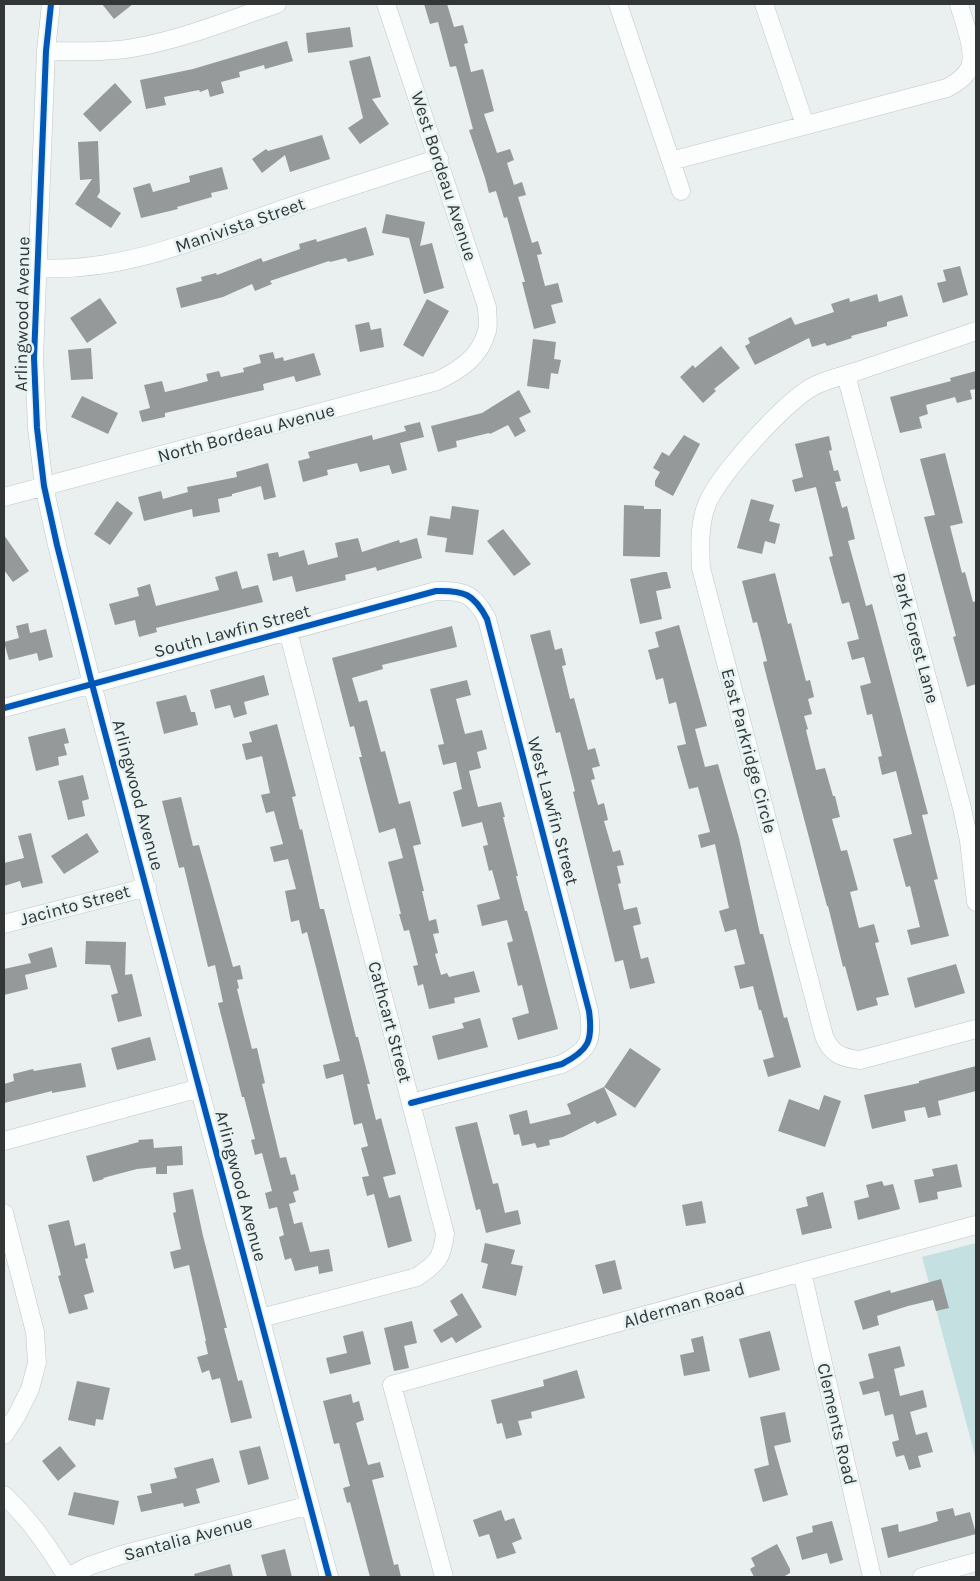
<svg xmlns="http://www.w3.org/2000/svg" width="980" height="1581" font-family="Karla,sans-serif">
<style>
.green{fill:#c5e0e0}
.building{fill:#959999}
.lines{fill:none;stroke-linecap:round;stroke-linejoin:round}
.minor-casing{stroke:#c1c6c6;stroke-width:19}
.minor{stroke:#fcfdfd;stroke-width:18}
.cycleway-casing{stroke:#e7f2f2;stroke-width:9}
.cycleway{stroke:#0057b8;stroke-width:6}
.labels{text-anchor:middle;stroke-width:5;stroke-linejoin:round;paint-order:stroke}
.street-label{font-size:18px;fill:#323636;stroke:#e7f2f2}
</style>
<rect width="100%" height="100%" fill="#eaefef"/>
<path class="green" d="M976,1243V1459L922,1257Z"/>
<path class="building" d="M102,4H133L114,19Z
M424,4H447L454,27L463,25L468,43L464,44L471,72L483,69L494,111L484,114L497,153L510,149L514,160L507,163L514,185L522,182L526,195L518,197L532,243L538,241L542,254L537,255L545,286L558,283L563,302L551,305L556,323L534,329L522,282H525L507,217L504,218L496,191L489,193L485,178L469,130L473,129L456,66L450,67L438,22L430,24Z
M350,27L353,47L308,53L306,33Z
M287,41L293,61L265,69L264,65L239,72L240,77L221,82L224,93L210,97L208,89L200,92L199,90L164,97L166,105L146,109L140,80L193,69Z
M370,56L381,97L372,99L389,124L360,144L348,128L363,118L349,61Z
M115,83L132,102L100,132L83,114Z
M322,135L330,159L290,172L285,155L262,173L252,159L266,149L268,151Z
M98,141L100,192L97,197L121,213L111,228L75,204L92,179L80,180L78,142Z
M222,167L228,189L211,193L212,197L177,207L178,209L141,218L133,188L150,183L153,192L190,182L189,176Z
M386,214L425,222L420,246L432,243L444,288L424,294L409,238L382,233Z
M366,227L374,255L348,262L346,258L330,262L329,261L270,281L272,284L255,291L252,284L223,297L181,308L176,288L202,281L201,277L216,273L217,275L261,258L263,262L300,249L299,244L316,239L317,242Z
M960,266L968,295L943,303L937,283L946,281L943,270Z
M877,294L879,302L902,295L908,316L887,322V326L851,336L852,338L827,346L825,343L812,347L809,338L755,365L745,346L750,343L748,338L791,317L795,325L834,312L831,304L849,298L850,302Z
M100,298L117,323L87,343L70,318Z
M427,299L449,311L423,357L403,345Z
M369,322L371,330L381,328L384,347L360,352L355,325Z
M533,339L556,342L554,359L561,360L558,374L551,373L549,389L527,386Z
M721,346L740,368L714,389L716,391L703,403L680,377L693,365L695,368Z
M91,348L93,379L71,380L68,350Z
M273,352L275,359L283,357L284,361L314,353L321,375L296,382L294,376L263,384L264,390L165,413V417L142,422L139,411L150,408L144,385L162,381L165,392L178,389L208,381L206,374L219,371L221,377L244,372L243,368L261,363L259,355Z
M976,371V389L970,390L972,399L957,403L955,397L926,405L928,414L919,417L922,428L900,433L890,397L951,381L950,378Z
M519,390L531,412L519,418L526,431L515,437L508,425L490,434L489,433L456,441L457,447L438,452L431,426L482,413Z
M82,396L118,413L108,434L71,417Z
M420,422L424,437L400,443L407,470L392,474L389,465L360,472L357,463L327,470L328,475L303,482L298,461L310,458L308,452L372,435L373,440L406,431L404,426Z
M684,435L700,444L673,496L655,486V481L660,472L653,468L662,452L669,456Z
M829,436L832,450L829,451L834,471L838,470L841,481L835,482L842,508L847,506L855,539L848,541L866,606L872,604L928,814L922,815L938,879L934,880L949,936L911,945L907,930L920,927L910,886L906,887L893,839L912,834L896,771L882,775L878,757L882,756L872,714L867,715L860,686L871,683L864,657L852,660L847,642L859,639L849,602L842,604L829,557L833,556L816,487L795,492L792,480L803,477L795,444Z
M945,453L963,523L950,526L962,573L965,572L973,602L976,601V684L967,687L953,637L956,636L924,517L935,515L920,459Z
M268,463L276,497L264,500L261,486L232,494V496L218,499L220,512L193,517L192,509L144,521L138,497L161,491L163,499L188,492L187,487L237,477L236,472Z
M751,499L774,505L769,521L780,524L775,544L765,541L762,554L737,548Z
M117,501L133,513L110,545L94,534Z
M624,505L644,506V509H661L660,557L623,556Z
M452,506L479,510L473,555L445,552L447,538L427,535L430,516L450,519Z
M503,529L531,564L514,576L487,541Z
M4,535L29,571L13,582L4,570Z
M358,538L362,552L399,540L400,543L417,538L422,558L377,571L376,567L345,575L346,580L296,592L292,576L273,581L267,554L278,552L279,557L304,550L308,565L338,557L335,543Z
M237,571L242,589L258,585L263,602L156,628L157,632L139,637L135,620L115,625L109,604L139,596L137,588L150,584L156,606L219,590L215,577Z
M663,572H667L671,588L656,591L662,619L640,624L630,579Z
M775,573L788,624L791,623L806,681L810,680L814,697L808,699L812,714L804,716L808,729L806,730L816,770L825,768L833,796H835L840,817L832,819L841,851L847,850L858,890L850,892L859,928L874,924L879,942L875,943L889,995L876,998L878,1005L857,1011L845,966L843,967L828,906H827L767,678L763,662L767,661L757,622L753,623L742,581Z
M28,623L30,633L46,629L53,657L39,661L37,653L9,660L4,642L19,638L16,626Z
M679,625L707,726L695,729L705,767L718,764L739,838L760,934H763L784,1018L787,1017L801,1067L768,1077L763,1060L774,1057L761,1010H759L753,986L740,989L734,966L745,964L736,929L725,932L719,911L729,908L715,844L701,848L698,835L710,832L698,787L689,789L677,746L686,744L676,702L669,704L663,678L656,680L648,650L659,647L655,632Z
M452,626L457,647L382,665L383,669L352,678L359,702L367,700L381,752L385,751L399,804L410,801L421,844L413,846L424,891H422L429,921L436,919L439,933L433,934L438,953L435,954L441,975L447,973L449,977L474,971L480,992L454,998L455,1003L429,1009L423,984L418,986L413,966L418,965L409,930L404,931L399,914H401L388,862L403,858L395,828L379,833L359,757H362L354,726L350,727L332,658Z
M550,630L555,650L562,648L566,665L562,666L570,699L574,698L588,750L595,748L600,766L592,768L595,779L591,780L598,805L604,803L608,820L604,821L613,852L620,850L624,865L617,866L621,883L618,884L624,910L637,907L641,924L633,926L641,959L648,957L655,983L630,989L623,960L615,962L573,792L575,791L560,732L556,733L530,635Z
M264,675L269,695L244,702L247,714L234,718L230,705L215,709L210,690Z
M467,680L471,695L456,699L465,734L482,730L487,749L477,752L481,768L469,771L478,807L501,802L505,817H503L518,876H516L525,911H527L558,1029L518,1040L512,1018L529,1013L522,985L518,986L507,943L513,941L507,920L482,926L477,905L500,899L492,870L489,871L483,846L488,845L482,822L462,827L453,792L462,789L456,762L443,765L438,745L444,744L430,689Z
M186,695L191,712H195L198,725L164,734L156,702Z
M277,724L296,796L292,797L300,830L302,829L320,909H324L356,1037H358L370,1084H367L376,1120L381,1118L396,1174L383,1177L389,1198L400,1195L412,1241L388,1248L374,1194L367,1196L362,1177L369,1176L361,1148L368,1146L362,1123L354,1125L343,1074L326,1079L323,1065L340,1061L307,932L302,934L299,920L291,922L285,891L296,889L288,859L274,862L270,847L283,844L274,811L266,813L261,795L270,793L262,756L246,760L242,744L252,742L249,732Z
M65,728L69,743L64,744L67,755L58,757L59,765L36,771L28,737Z
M83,775L89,799L82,801L85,816L68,820L58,781Z
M181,797L193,846L199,845L233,967L240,965L243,979L237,980L239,988L237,989L252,1049L257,1048L265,1083L262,1084L280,1158L286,1157L291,1175L295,1174L299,1190L293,1192L296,1202L289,1204L294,1224L302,1222L310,1252L329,1249L333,1271L319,1274L318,1266L295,1271L291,1258L285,1260L279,1237L284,1235L277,1207L269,1209L265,1193L272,1191L262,1153L255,1155L251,1140L255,1139L244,1097H242L218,1003L223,1002L215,965L208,967L184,867L179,868L162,801Z
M31,833L43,883L22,888L20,881L4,886V863L24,858L18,836Z
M87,833L99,852L64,874L51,856Z
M86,941L126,942L125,975L132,974L142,1016L118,1022L111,995L118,993L110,965L85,964Z
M52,947L57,967L25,975L28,989L4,995V969L31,963L28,954Z
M956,964L965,993L915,1008L907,978Z
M480,1018L488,1047L438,1060L432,1036L464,1028L462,1023Z
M150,1037L156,1060L117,1070L111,1048Z
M630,1048L661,1069L635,1108L604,1087L617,1115L597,1124L595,1121L563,1137L549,1140L550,1145L537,1148L535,1143L522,1146L519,1134L514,1135L509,1115L527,1110L530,1124L571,1114L567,1104L604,1087Z
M81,1063L86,1087L52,1093V1091L4,1103V1084L14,1081L13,1074L33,1069L34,1071Z
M976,1066V1091L938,1101L941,1115L928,1118L925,1107L904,1111L906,1121L872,1129L864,1095L919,1083V1081Z
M824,1095L841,1101L825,1147L778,1131L789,1099L819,1110Z
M477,1122L493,1184L498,1183L505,1213L518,1210L521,1224L486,1233L480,1209L476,1210L455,1127Z
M153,1139L154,1148L182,1146L183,1165L167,1166V1174H156V1167L137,1169L103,1178L104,1179L93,1182L86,1156L139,1142L138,1140Z
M957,1164L962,1187L937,1192L938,1199L919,1203L914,1180L934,1176L932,1169Z
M882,1181L884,1186L893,1184L900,1209L858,1220L854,1201L869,1197L866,1185Z
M193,1189L203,1236L227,1328H224L238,1381L242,1380L252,1418L231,1423L220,1378L212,1380L209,1370L202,1373L197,1357L208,1354L205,1341H206L189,1265L174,1269L170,1252L181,1249L173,1213L176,1212L173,1193Z
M823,1192L832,1228L802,1235L796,1209L808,1206L806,1197Z
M702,1201L706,1223L686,1226L682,1205Z
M69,1220L75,1246L85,1243L88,1258L85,1259L94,1292L84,1295L88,1309L69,1314L58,1276L61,1275L48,1225Z
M485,1243L515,1250L511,1264L523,1266L516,1296L482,1288L488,1264L481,1262Z
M615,1260L622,1289L603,1294L595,1265Z
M941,1279L949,1308L936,1311L933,1300L908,1306L877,1316L879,1325L863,1330L854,1301L890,1290L891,1293Z
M462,1293L482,1327L456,1343L452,1337L441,1343L433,1330L458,1315L450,1301Z
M412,1321L417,1343L404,1346L409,1368L394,1371L384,1328Z
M363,1331L371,1364L330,1374L326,1358L347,1353L343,1336Z
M770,1331L780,1370L749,1378L739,1339Z
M703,1336L710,1371L684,1376L680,1355L694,1352L691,1339Z
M900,1346L905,1366L894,1369L900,1396L923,1390L927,1407L910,1412L916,1435L927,1432L933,1452L918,1456L921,1467L909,1470L904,1455L896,1457L892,1442L899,1440L893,1414L885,1416L879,1391L863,1395L859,1382L874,1378L868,1354Z
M577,1370L585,1398L531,1412L532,1418L518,1421L522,1435L506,1439L502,1423L497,1424L491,1400L544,1386L543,1380Z
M77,1381L110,1388L103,1420L96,1419L95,1426L68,1420Z
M351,1394L353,1403L359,1401L364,1420L356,1423L368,1465L380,1462L384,1477L372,1480L394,1565L398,1564L401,1577H370L350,1502L347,1503L343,1488L350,1486L339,1443L334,1444L323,1401Z
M785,1412L791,1442L774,1446L788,1495L763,1502L754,1469L769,1465L760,1417Z
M60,1446L76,1466L58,1481L42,1461Z
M260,1446L269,1479L248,1485L239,1451Z
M213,1458L220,1482L196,1489L200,1503L184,1507L183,1503L141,1512L137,1496L152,1493L150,1484L177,1478L174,1468Z
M74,1492L119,1501L114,1525L68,1515Z
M953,1508L955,1516L970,1512L976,1534L888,1558L881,1528L898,1524L899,1532L929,1524L938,1521L936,1512Z
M501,1510L505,1521L514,1518L522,1539L512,1543L516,1553L497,1559L489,1534L479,1537L473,1520Z
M832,1521L843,1560L830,1564L827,1553L802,1560L796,1537L813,1532L812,1526Z
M777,1544L790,1569V1573L783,1577H754L750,1569L755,1566L751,1558Z
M285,1549L292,1577H267L261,1555Z
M230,1564L233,1577H195L194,1574Z"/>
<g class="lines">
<g class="minor-casing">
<path id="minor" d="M51,4L46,51L34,358L37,428L44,486L57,545L92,684L329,1577
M618,4L681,191
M764,4L805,125
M46,51C76,51 108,53 138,47C186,38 232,19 277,4
M671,161L947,88C956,83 966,77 970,67C976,50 963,20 959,4
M37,268C119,273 193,241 269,214C325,194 382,177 439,158
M976,331C939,344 902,356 864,369C848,375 829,378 814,386C786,400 718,476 707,504C699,524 700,547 701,568L824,1036C831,1054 842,1058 860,1060L976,1029
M846,375L962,808L969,841L976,902
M4,497L437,381C460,370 480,357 487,331C489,324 487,315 487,307L386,4
M4,708L436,591C464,590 474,594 487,619L589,1011C593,1041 589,1050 562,1064L411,1103
M4,924L147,887
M4,1141L200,1088
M4,1213L35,1332L37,1363L30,1389L17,1415L4,1435
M802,1272L872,1577
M261,1318L417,1277C437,1263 442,1259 445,1234L288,631
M4,1495C31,1521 48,1546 67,1577
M68,1577L89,1566L121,1555L310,1505
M444,1577L392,1385L802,1272L976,1225
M922,1577L976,1562"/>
</g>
<use href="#minor" class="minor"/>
<g class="cycleway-casing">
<path id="cycleway" d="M51,4L46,51L34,358L37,428L44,486L57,545L92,684L329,1577
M4,708L436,591C464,590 474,594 487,619L589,1011C593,1041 589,1050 562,1064L411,1103"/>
</g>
<use href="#cycleway" class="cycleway"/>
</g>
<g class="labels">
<g class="street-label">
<text transform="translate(444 176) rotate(72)" y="6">West Bordeau Avenue</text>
<text transform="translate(240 225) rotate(-19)" y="6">Manivista Street</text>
<text transform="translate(22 314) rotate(-89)" y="6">Arlingwood Avenue</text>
<text transform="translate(246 433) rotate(-15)" y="6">North Bordeau Avenue</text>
<text transform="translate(232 631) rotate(-15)" y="6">South Lawfin Street</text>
<text transform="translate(916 638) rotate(75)" y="6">Park Forest Lane</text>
<text transform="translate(749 751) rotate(75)" y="6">East Parkridge Circle</text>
<text transform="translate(138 795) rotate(75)" y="6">Arlingwood Avenue</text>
<text transform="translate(553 811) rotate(75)" y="6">West Lawfin Street</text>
<text transform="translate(75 905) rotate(-15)" y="6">Jacinto Street</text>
<text transform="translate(390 1022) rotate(75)" y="6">Cathcart Street</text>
<text transform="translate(241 1186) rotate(75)" y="6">Arlingwood Avenue</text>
<text transform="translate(684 1305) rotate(-16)" y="6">Alderman Road</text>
<text transform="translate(837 1424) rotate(77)" y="6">Clements Road</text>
<text transform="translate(188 1538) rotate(-15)" y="6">Santalia Avenue</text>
</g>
</g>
<rect width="980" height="1581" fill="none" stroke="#323636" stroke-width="10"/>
</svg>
